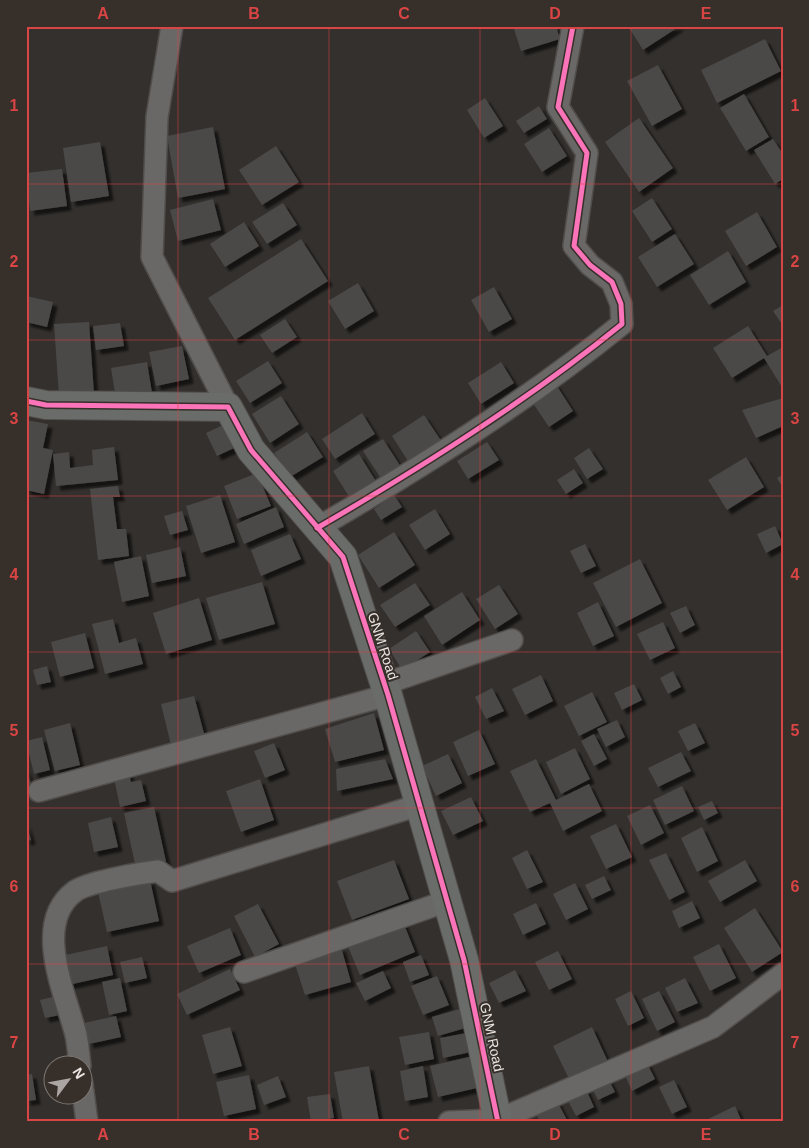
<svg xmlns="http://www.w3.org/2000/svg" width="809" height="1148" font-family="Helvetica,sans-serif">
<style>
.building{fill:#4c4847;filter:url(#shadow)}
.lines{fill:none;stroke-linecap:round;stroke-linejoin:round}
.street-casing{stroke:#514d4b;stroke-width:24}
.secondary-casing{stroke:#514d4b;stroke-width:30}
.street{stroke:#6a6866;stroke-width:21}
.secondary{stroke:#6a6c6a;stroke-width:28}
.cycleway-casing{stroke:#362f2a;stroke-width:8}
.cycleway{stroke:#fb73b8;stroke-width:5}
.grid{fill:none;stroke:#d94444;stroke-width:1;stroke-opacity:0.55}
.labels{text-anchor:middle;stroke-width:4;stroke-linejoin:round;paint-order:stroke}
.street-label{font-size:14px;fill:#ebe6e3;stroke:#362f2a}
.neatline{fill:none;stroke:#d94444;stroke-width:2}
.grid-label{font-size:16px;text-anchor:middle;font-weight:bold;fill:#d94444}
</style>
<defs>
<filter id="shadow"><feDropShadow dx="4.5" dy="4.5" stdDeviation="1" flood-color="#0009"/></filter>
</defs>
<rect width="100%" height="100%" fill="#33302d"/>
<path class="building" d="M513,26H556L560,39L521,51Z
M628,26H680L643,50Z
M765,39L781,71L717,103L701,70Z
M658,65L682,109L652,126L627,81Z
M744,94L769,137L746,151L720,108Z
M485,98L503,126L484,138L467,110Z
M539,106L547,119L524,133L516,121Z
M639,118L673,168L639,192L605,142Z
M213,127L225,189L178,198L167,136Z
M549,128L567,156L542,172L524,144Z
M773,139L783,154V179L775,184L754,150Z
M100,142L109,196L71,202L63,148Z
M276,146L299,182L262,205L239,170Z
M62,169L67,206L30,211L26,173Z
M652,198L672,229L652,242L632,211Z
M213,199L221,230L178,241L170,210Z
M283,203L297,225L267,244L252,222Z
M757,212L777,247L746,266L725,231Z
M244,222L259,246L225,267L210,244Z
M675,234L694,264L657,287L638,257Z
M301,239L328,281L235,340L208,298Z
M728,251L746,282L709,305L690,275Z
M358,283L374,311L345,329L328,301Z
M494,287L512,319L489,332L471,300Z
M26,296L53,302L47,327L26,322Z
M783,305V326L773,311Z
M285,319L297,337L272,353L260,335Z
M89,322L94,394L59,396L54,324Z
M120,323L124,346L96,350L93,326Z
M748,326L767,356L783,347V389L764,358L732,378L713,348Z
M182,346L189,379L156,386L149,352Z
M268,361L282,383L250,403L236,381Z
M147,362L152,393L116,399L111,368Z
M501,362L514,383L481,404L468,383Z
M555,383L573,411L549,427L530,399Z
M281,396L299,424L270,443L252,414Z
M783,398V426L756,438L742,410Z
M362,413L375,434L335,459L322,439Z
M424,415L444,445L411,466L392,436Z
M26,420L48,424L43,448L53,450L44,494L26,490Z
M223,425L234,448L217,456L206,433Z
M307,432L323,457L290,477L274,453Z
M383,439L401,467L382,480L363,451Z
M487,442L499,460L468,479L457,461Z
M114,447L118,480L56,486L53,454L69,452L70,468L93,465L92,450Z
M589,448L603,469L587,479L574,458Z
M359,454L377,483L351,500L333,471Z
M746,457L764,487L727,510L708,480Z
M574,469L583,483L566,494L557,480Z
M257,473L271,506L237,519L224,486Z
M783,475V488L777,478Z
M118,486L120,497H113L117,529H126L129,556L98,560L90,489Z
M220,495L235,542L201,553L186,506Z
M394,495L402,507L381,520L374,509Z
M276,507L284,527L244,544L236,524Z
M435,509L450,534L425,550L409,525Z
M182,511L188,530L170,535L164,516Z
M775,526L783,544L766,553L757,534Z
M394,532L415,565L379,588L358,555Z
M290,534L301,559L261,576L251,550Z
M585,544L596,566L581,573L570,551Z
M180,547L186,576L152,583L146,555Z
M141,556L149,596L122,602L114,562Z
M640,559L662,603L616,627L593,583Z
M262,582L275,624L219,640L206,598Z
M415,583L430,605L395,627L380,605Z
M499,585L518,614L495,629L476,599Z
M462,592L480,620L442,645L424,616Z
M199,598L212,640L166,654L153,613Z
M598,602L614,636L593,646L577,613Z
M686,606L695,625L680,633L670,613Z
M113,619L119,643L136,638L143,664L105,674L92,624Z
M663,622L675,648L650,660L637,634Z
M416,631L430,652L402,670L389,649Z
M85,633L94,668L60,677L51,642Z
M47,666L51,682L37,685L33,670Z
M673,671L681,687L668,694L660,678Z
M541,675L553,701L525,715L512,689Z
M634,684L642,700L622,710L614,693Z
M492,688L504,711L486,719L475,697Z
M592,692L607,722L579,736L564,706Z
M194,696L205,737L171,745L161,704Z
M374,713L384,750L335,762L325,729Z
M617,720L625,737L606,747L597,729Z
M70,723L80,765L55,771L44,730Z
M695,723L705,743L688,751L678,731Z
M479,730L495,764L468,776L453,742Z
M594,734L607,759L594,766L581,741Z
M42,737L50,770L34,774L26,741Z
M274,743L285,770L265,778L254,751Z
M575,748L590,779L561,794L546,762Z
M681,752L691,771L658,787L648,768Z
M448,754L462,783L436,796L422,766Z
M385,759L393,779L337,791L336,769Z
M536,759L556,800L589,784L602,811L563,831L550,803L530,812L510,771Z
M26,768L31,784L26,785Z
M128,770L131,782L141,780L146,801L120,807L113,773Z
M260,779L274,820L241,832L226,791Z
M682,786L694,811L665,825L653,800Z
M471,797L483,821L453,835L441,811Z
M712,801L718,813L704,820L698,807Z
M650,805L664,833L641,845L627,816Z
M154,807L167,866L137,873L124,813Z
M111,817L118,847L94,852L88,823Z
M26,823L31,840L26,841Z
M616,824L632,857L606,869L590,836Z
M702,827L718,861L697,872L681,838Z
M527,850L543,882L527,889L512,858Z
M666,853L685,892L669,900L649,860Z
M394,860L409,899L352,920L337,881Z
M745,860L757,881L720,902L708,881Z
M604,876L611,890L592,899L585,885Z
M150,880L159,921L107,932L98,892Z
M575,883L588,909L566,920L553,894Z
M692,901L700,918L679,928L672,911Z
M536,903L546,924L523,935L513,914Z
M258,904L279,944L255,957L234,916Z
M755,908L783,952L752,972L724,928Z
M402,919L415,952L360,975L346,942Z
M230,928L241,955L199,973L187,946Z
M719,944L736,978L710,991L693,957Z
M107,946L113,975L68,985L61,956Z
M341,947L351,982L305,995L294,961Z
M558,951L572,979L549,990L535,962Z
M421,955L429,975L410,982L403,962Z
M142,957L147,978L125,983L120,962Z
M230,969L240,990L187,1015L177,994Z
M515,970L526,991L499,1003L489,983Z
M383,971L391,988L365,1001L356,983Z
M437,976L449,1005L423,1015L411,986Z
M120,978L127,1011L109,1015L102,982Z
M685,978L698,1003L677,1012L665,988Z
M631,991L644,1018L628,1026L615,999Z
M659,991L675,1022L657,1031L642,999Z
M61,995L65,1014L45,1018L40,1000Z
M463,1008L469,1027L438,1036L432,1017Z
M116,1016L121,1037L89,1044L84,1023Z
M230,1027L242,1066L213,1074L202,1035Z
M592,1027L609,1064L571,1083L553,1046Z
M429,1032L434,1059L405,1065L399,1037Z
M467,1033L471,1052L443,1058L440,1038Z
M473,1056L481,1087L438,1097L430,1066Z
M646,1061L655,1079L632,1091L624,1073Z
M369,1066L379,1121L343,1122L334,1072Z
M423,1066L428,1097L405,1101L400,1071Z
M32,1074L36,1100L26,1101V1075Z
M249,1075L256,1109L224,1116L216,1082Z
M278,1076L286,1097L264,1105L257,1085Z
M608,1078L615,1092L598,1100L591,1086Z
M674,1080L687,1107L672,1114L659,1087Z
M585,1087L594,1107L576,1116L566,1097Z
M330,1094L334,1118L311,1122L307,1097Z
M557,1101L568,1122H540L535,1111Z
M735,1106L742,1122H702Z"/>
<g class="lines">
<g class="street-casing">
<path id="street" d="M172,26L157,117L152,257L228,407
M317,528C422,467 527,401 622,324L621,304L612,282L590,265L574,246L587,153L558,107L573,26
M384,684L512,640
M39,791L388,695
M244,972L447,901
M80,1066C79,1056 78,1045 76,1035C66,995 32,924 74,892C86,882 142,873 158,871L172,881L419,805
M82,1084L87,1122
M449,1122L498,1120L713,1027L783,974"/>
</g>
<g class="secondary-casing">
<path id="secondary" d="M26,401L46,405L228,407L251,450L343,557L388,695L464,960L498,1122"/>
</g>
<use href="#street" class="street"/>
<use href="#secondary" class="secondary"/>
<g class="cycleway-casing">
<path id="cycleway" d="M26,401L46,405L228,407L251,450L343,557L388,695L464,960L498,1122
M317,528C422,467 527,401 622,324L621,304L612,282L590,265L574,246L587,153L558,107L573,26"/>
</g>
<use href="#cycleway" class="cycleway"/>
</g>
<path class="grid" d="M178,26V1122M329,26V1122M480,26V1122M631,26V1122M26,184H783M26,340H783M26,496H783M26,652H783M26,808H783M26,964H783"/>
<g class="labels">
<g class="street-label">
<text transform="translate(383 646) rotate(72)" y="5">GNM Road</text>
<text transform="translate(492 1037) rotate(78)" y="5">GNM Road</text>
</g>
</g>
<rect width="809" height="1148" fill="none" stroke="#362f2a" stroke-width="55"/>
<g transform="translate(68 1080) rotate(58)"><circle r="24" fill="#362f2a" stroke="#7e7874"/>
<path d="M0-4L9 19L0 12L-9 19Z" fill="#aba6a3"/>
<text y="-8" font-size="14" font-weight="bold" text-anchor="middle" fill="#ebe6e3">N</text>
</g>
<rect x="28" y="28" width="754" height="1092" class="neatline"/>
<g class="grid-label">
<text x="103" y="19">A</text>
<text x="254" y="19">B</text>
<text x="404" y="19">C</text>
<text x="555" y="19">D</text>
<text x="706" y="19">E</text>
<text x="14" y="111">1</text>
<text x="795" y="111">1</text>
<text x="14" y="267">2</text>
<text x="795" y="267">2</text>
<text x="14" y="424">3</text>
<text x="795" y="424">3</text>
<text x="14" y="580">4</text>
<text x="795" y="580">4</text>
<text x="14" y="736">5</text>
<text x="795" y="736">5</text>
<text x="14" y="892">6</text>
<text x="795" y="892">6</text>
<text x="14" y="1048">7</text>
<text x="795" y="1048">7</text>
<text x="103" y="1140">A</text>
<text x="254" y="1140">B</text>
<text x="404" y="1140">C</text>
<text x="555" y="1140">D</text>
<text x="706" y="1140">E</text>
</g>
</svg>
